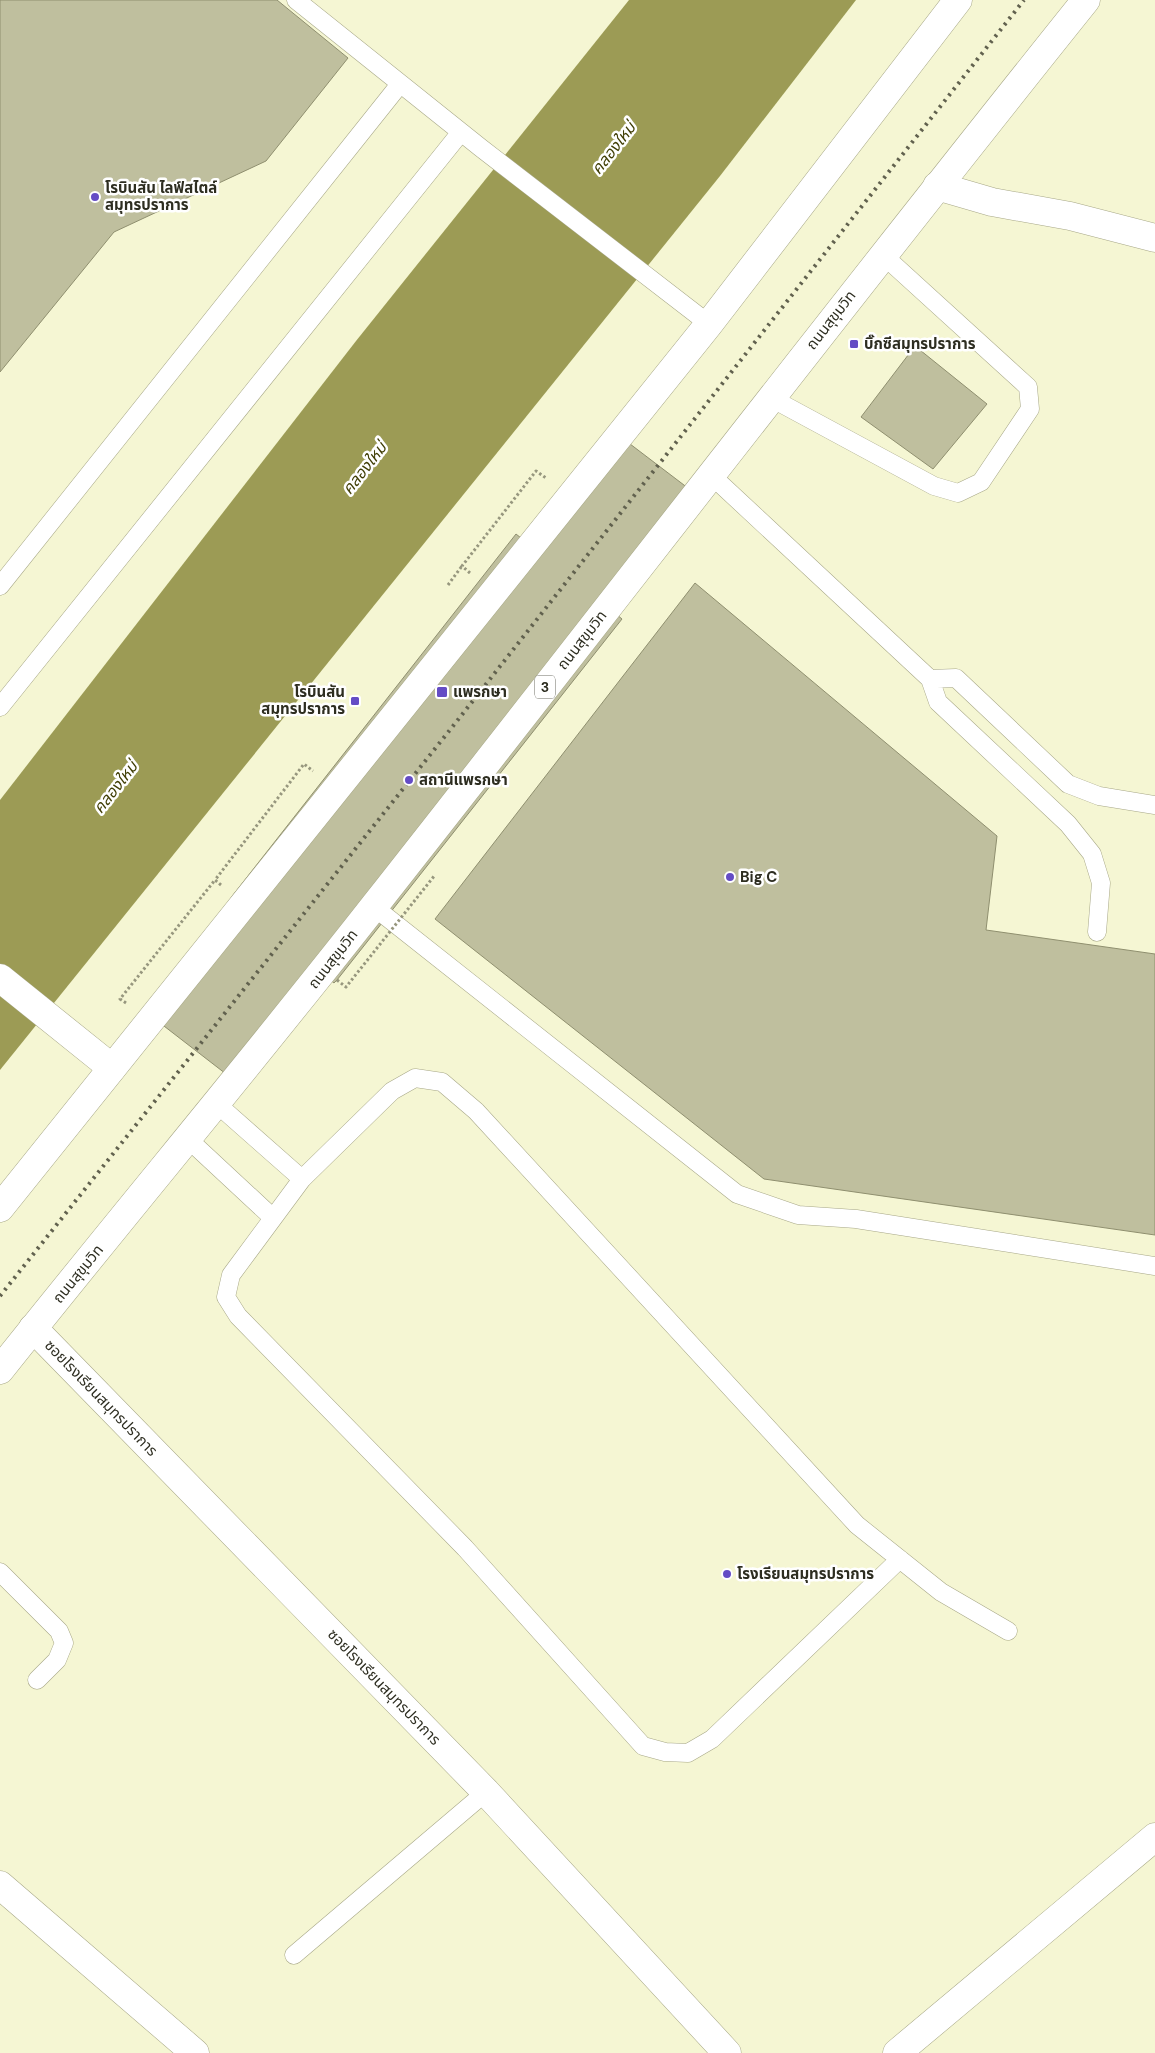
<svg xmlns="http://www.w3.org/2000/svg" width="1155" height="2053" font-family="'DM Sans','Noto Sans Thai',sans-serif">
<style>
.water{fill:#9c9b55}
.building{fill:#bfbf9e;stroke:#8f8f6f}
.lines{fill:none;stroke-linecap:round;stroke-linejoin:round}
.lane-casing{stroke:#a7a787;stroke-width:19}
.street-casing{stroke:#a7a787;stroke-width:29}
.highway-casing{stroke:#a7a787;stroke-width:29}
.path{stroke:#97977e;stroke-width:3;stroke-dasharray:2.5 2.5;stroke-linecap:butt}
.lane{stroke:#fff;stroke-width:18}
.street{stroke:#fff;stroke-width:28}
.highway{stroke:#fff;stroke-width:28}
.rail{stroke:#61614e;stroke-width:4;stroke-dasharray:2.5 5;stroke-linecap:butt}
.path-bridge{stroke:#97977e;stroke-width:3;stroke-dasharray:2.5 2.5;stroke-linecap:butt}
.poi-dot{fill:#644cc5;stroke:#fff;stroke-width:2}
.labels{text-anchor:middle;stroke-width:5;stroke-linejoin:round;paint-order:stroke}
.shield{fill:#fff;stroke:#6c6c63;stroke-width:1}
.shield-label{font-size:14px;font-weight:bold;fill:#2d2d20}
.poi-label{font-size:15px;font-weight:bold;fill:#2d2d20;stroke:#fff;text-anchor:start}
.street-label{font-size:15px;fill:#2d2d20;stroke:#fff}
.water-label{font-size:16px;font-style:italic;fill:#403e05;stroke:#fff}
</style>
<rect width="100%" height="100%" fill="#f5f6d3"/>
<path class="water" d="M629,0H856L720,176L0,1070V800L356,341Z"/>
<path class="building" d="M0,0H277L348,58L266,161L114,232L0,372Z
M915,346L987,404L933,469L861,417Z
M613,431L701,498L610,609L622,619L337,980L334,983L324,975L239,1084L151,1016L233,895L516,534L526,542Z
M695,583L997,836L986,930L1155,954V1235L764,1179L435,919Z"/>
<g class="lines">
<g class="lane-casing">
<path id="lane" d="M296,0L481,148L709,324
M771,398L934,486L958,493L981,482L1030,409L1028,387L883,255
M711,475L930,679L938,702L1068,824L1092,854L1101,883L1097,932
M0,586L400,84
M930,679L956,678L1068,784L1099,796L1155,805
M0,707L461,132
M374,907L737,1194L798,1215L856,1219L1155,1266
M217,1104L302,1179
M188,1139L273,1218
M900,1559L712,1739L688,1753L665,1752L643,1746L465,1548L238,1316L226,1297L231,1275L302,1179L392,1091L415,1078L442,1082L476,1111L857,1525L941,1592L1008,1631
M0,1572L59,1631L64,1643L57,1660L37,1680
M294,1955L486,1792"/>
</g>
<g class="street-casing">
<path id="street" d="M937,186L992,202L1070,216L1155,238
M0,978L112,1068
M33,1328L486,1792L727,2053
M0,1885L195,2053
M897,2053L1155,1837"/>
</g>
<g class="highway-casing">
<path id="highway" d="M0,1208L709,324L958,0
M0,1370C124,1214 252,1062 375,905C612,604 846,299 1086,0"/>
</g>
<path class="path" d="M470,573L462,566L536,471L546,478
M448,585L462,566
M221,885L215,880L304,764L313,771
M126,1003L120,999L215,880"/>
<use href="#lane" class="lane"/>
<use href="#street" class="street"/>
<use href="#highway" class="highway"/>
<path class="rail" d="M0,1296L457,721L1024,0"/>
<path class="path-bridge" d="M337,980L346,987L435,875"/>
</g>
<g class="poi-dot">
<circle cx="95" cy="197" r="5"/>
<rect x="849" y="339" width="10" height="10" rx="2.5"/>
<rect x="436" y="686" width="12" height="12" rx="2.5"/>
<rect x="350" y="696" width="10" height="10" rx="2.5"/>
<circle cx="409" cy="780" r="5"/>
<circle cx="730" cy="877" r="5"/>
<circle cx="727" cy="1574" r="5"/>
</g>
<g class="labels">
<rect class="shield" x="535" y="675.5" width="20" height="23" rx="4"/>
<g class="shield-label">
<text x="545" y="692">3</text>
</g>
<g class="poi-label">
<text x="105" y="193">โรบินสัน ไลฟ์สไตล์<tspan x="105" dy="17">สมุทรปราการ</tspan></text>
<text x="864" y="349">บิ๊กซีสมุทรปราการ</text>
<text x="345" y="697" text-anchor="end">โรบินสัน<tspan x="345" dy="17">สมุทรปราการ</tspan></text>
<text x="453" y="697">แพรกษา</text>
<text x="419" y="785">สถานีแพรกษา</text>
<text x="740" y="882">Big C</text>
<text x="737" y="1579">โรงเรียนสมุทรปราการ</text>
</g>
<g class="street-label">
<text transform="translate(831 320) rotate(-52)" y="5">ถนนสุขุมวิท</text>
<text transform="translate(582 640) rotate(-52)" y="5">ถนนสุขุมวิท</text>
<text transform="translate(333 959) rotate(-52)" y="5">ถนนสุขุมวิท</text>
<text transform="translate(78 1274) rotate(-51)" y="5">ถนนสุขุมวิท</text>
<text transform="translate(101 1398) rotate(46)" y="5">ซอยโรงเรียนสมุทรปราการ</text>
<text transform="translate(384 1687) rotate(46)" y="5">ซอยโรงเรียนสมุทรปราการ</text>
</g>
<g class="water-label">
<text transform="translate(613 148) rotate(-52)" y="6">คลองใหม่</text>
<text transform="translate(364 468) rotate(-52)" y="6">คลองใหม่</text>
<text transform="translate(115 787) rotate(-52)" y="6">คลองใหม่</text>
</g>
</g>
</svg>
